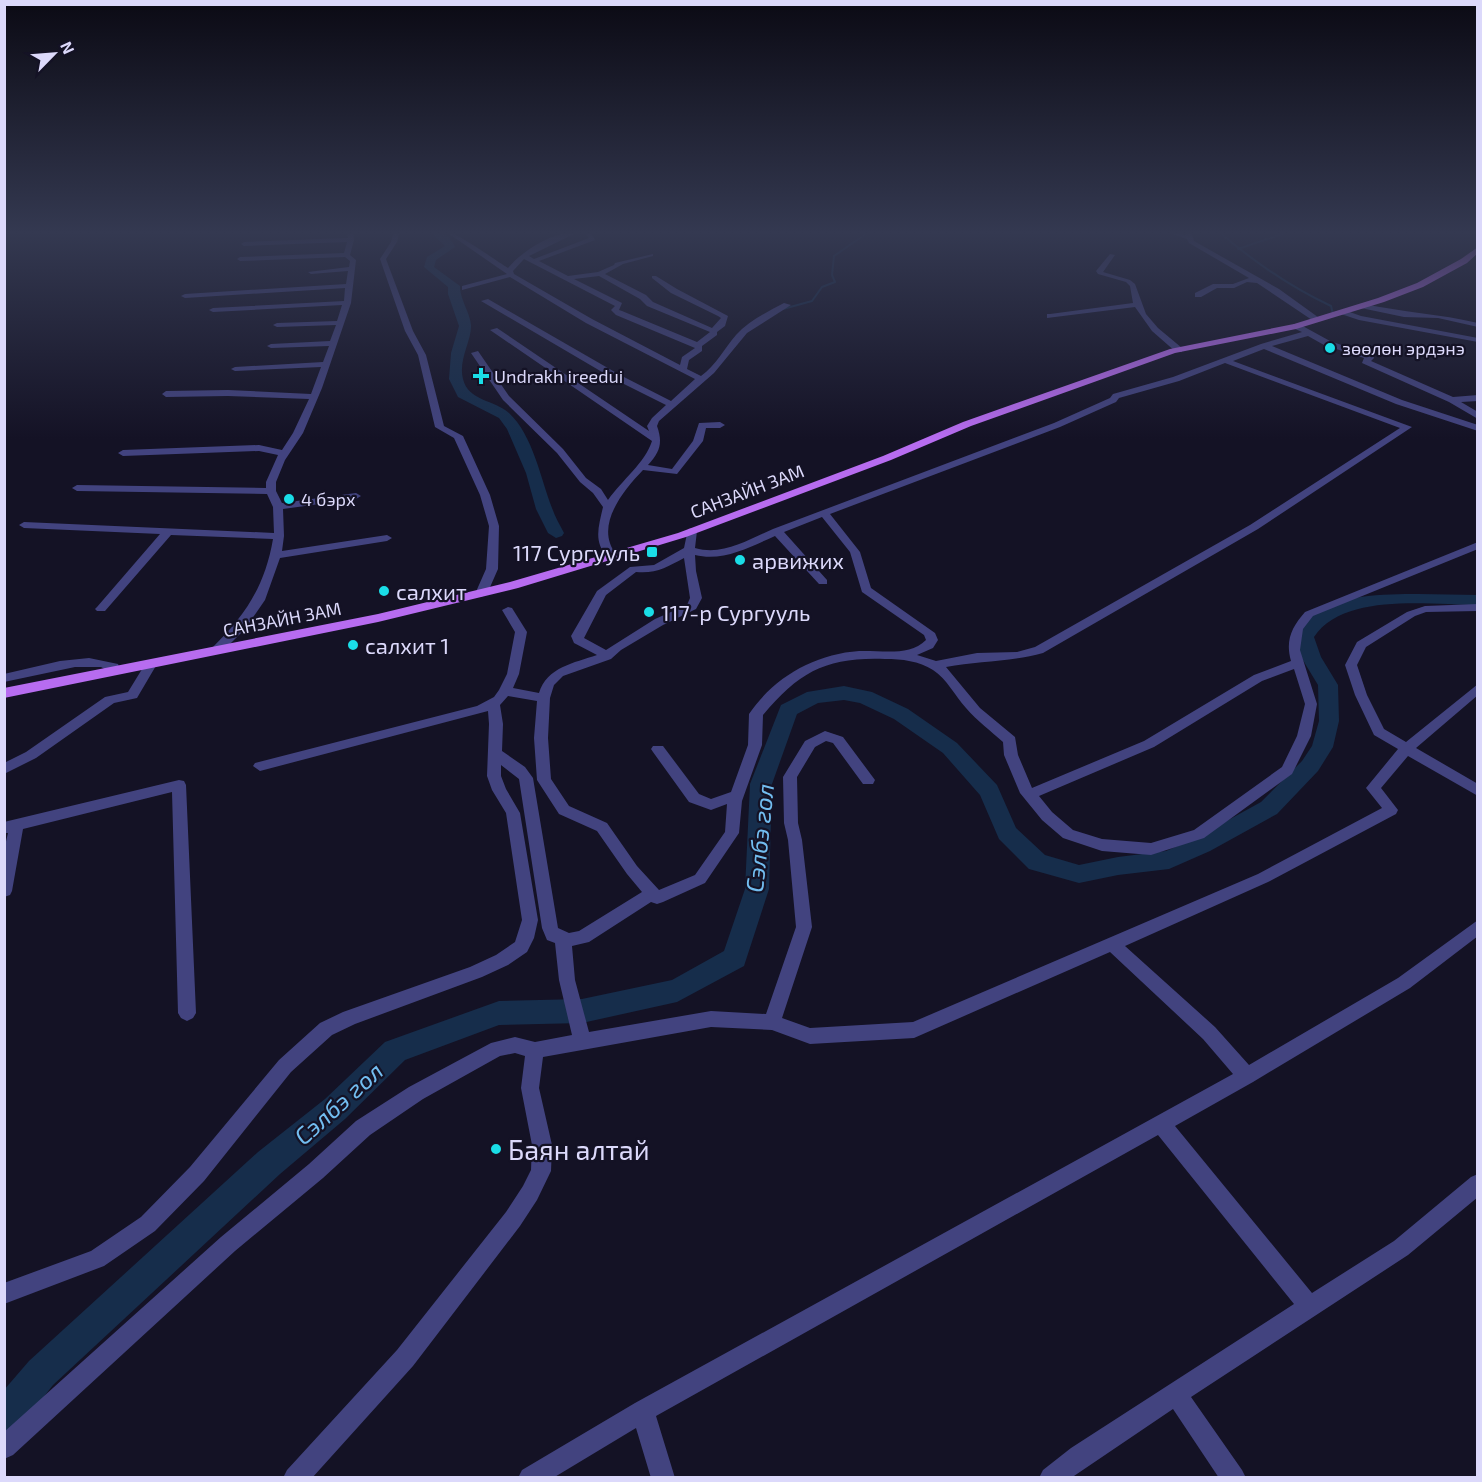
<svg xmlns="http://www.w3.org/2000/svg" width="1482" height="1482" viewBox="0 0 1482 1482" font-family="'Exo 2',sans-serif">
	<rect width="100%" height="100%" fill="#141225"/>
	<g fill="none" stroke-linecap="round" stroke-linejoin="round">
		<path stroke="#162d4b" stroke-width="2" d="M1218,231C1254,262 1288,286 1331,306L1333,314
			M1238,249L1291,231
			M783,309L812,301L822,287L835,282L832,275L834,256L870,231"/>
		<path fill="#162d4b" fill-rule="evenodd" d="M429,231C441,231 450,235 455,247L436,260L434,267L460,286C460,300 470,312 471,325C472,340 458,360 463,379C468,401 495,400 509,413C533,435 541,480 552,508C555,517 560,525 564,533L562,536L556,538L548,533L536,509L526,473L507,429L499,418L458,397L449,379L451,353L459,326L448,294V287L424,267L427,257L445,246Z
			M1418,594L1478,595V605C1430,605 1344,592 1314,637L1321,657L1338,685L1339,721L1333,747L1318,771L1277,814L1210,851L1169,869L1118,875L1079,883L1029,869L999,839L980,795L943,753L894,719L860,703L844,700L818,703L797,714L772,784L769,889L744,966L677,1002L582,1023L499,1025L405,1060L345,1119L280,1174L53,1385L17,1431L4,1436V1390L29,1361L258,1152L325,1099L385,1042L499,1001L582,999L672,980L724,951L745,889L750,784L781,705L807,692L844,686L872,692L908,709L957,743L997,785L1016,828L1045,855L1079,865L1118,857L1166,851L1194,839L1261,802L1302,761L1312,746L1319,721L1318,685L1301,657L1296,637C1300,631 1304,623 1309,618C1333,594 1386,594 1418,594Z"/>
		<path fill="#42437f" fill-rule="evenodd" d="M347,231H353L354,240L350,255L356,260L351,303L322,388L303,433L285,460L276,482V491L282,503L356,493L361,496L356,499L283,509L284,536L282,551L387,535L392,538L387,541L280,558L265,600L245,629L220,654H212L210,651L212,648C245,616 265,586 273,539L171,535L105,611H97L95,609L97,607L160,534L24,528L19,525L24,522L274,533L273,507L267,494L77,491L72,488L77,485L266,488V482L278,455L259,451L123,456L118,453L123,450L259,445L282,450L293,433L309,399L228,396L166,397L162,394L166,391L228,390L311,394L321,367L235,371L231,369L235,367L323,362L329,346L271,348L267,346L271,344L330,341L336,325L277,327L273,325L277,323L337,321L342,305L213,312L209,310L213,308L344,301L345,288L185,298L181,296L185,294L346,284L348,271L311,274L308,272L349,267L350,261L345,257L240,261L237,259L240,257L344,253L347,242L244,246L241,244L244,242L348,238Z
			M394,231H400L397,242L386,259L413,331L426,355L444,426L463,436L490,495L499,526L498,569L487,594L481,597L475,594L486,569L489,526L480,495L454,438L435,427L418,355L405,331L380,259L391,242Z
			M445,231C455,231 495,260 508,268C524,249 555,231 580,231L529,256L534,259L589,238L584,231H590L595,240L539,261L568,276L598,272L614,265L615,263L653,254V256L623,264L605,274L646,295L653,302L712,328L721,318L718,316L671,293L652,278V276H656L677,289L728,316L725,326L717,332V335L702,346V351L689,360L687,369L701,376C716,365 724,349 736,335C749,321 767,312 784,303L791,305L747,333L714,373L659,421L657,426C663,443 660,452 648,465L672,469L693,441L699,423L720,422L725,425L720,428H706L703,441L677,474L643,470C623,491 594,526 616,554L615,556H607C593,542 599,525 603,507L593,493L580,482L557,453L503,400L471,353L478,351L509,396L563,449L586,478L601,489L608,500C622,480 645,463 652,441L490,330L497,328L649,431L647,426L652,418L666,405L614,379L481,301L488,299L620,375L671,401L695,379L586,323L510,277L462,290V286L507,274ZM524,259L615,306L611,310L616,315L695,348L682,357L680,365L592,319L514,274L513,271ZM599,276L640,299L647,306L710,332L697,342L622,311L619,310L622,303L574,279Z
			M525,231L518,234L515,232V231Z
			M1164,231L1186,235L1185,231H1191L1194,241L1279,289L1322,320L1315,322L1257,283L1247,282L1234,288H1217L1201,297H1195V293L1213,284H1233L1249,278L1189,243L1187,239Z
			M1110,254L1115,255L1103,272L1130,280L1135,284L1146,314L1158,328L1182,348V352H1176L1152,331L1135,307L1047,318V314H1050L1133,303L1130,286L1126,282L1098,274L1096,271Z
			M1364,304C1402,312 1440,314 1478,323V327L1438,318L1404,317L1361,308V304Z
			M1344,310L1361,316L1478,338V342L1359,320L1341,314V310Z
			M1293,324H1299L1330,341L1373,356L1374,358L1371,361L1453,397L1478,395V401L1461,402L1478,412V419L1449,402L1362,363L1364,358L1324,345L1308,336L1272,346L1402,400L1478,425V431L1396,404L1264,349L1233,361L1412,427L1258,529L1043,653C1011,662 978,661 946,667L980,708L1015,737L1018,755L1032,788L1144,741L1254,675L1291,661C1285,640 1292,627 1305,612L1478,542V549L1313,616L1303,629L1300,650L1317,704L1311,736L1292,774L1204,838L1151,855L1102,851L1063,838L1042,820L1020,793L1004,755L1003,742C991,731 977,721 966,708C955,696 947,679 933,670C919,661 902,659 885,659C827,657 800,671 763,715L762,745L742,801L739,833L705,883L663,902L657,904L651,902L589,942L572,946L575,980L589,1032L711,1011L766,1014L796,927L788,840L784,823L783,777L805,741L825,731L843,737L875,780L873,784H863L833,743L826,741L815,747L797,777L798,823L802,840L812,927L782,1018L810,1028L913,1022L1258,874L1382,808L1366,788L1398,749L1374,735L1355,695L1345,665L1357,642L1407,612L1425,606L1478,604V611L1426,612L1415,616L1366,647L1357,665L1367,695L1384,729L1406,742L1478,684V695L1416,748L1478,784V796L1408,756L1381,788L1398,810L1396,814L1268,882L1125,946L1215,1027L1249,1065L1398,978L1478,920V936L1410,988L1253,1082L1175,1126L1312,1293L1394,1241L1471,1177L1478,1174V1197L1408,1255L1191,1397L1242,1470L1246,1478H1219L1173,1409L1071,1478H1039L1043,1470L1071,1448L1294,1304L1158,1135L656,1416L675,1478H651L636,1428L553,1478H518L522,1470L635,1403L1233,1074L1203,1039L1110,952L914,1038L810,1044L772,1030L711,1027L543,1057L539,1088L552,1145L551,1171L537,1200L520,1226L413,1366L312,1478H283L287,1470L397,1350L506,1212L523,1186L531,1170L532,1145L521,1088L525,1056L515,1053L500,1056L423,1099L370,1135L323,1178L235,1251L13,1455L4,1459V1432L221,1237L309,1164L356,1121L409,1087L491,1043L515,1037L535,1042L572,1035L559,980L555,943L547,940L542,928L519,779L501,765V776L506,789L520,813L538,920L534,938L527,952L508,965L482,977L355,1024L332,1035L291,1072L204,1181L155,1231L104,1266L4,1304V1283L91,1251L141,1217L190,1167L279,1060L320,1023L343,1012L470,967L496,955L515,942L522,920L506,813L492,790L487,776L489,724L488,711L260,771L253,766L255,763L477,706L494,697L499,690L507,674L515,632L502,610L508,607L512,608L527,632L519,674L513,688L539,693C547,667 574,663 597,655L574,643L571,636L597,591L630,567L654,565L684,548L688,529L692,528L697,531L695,548C723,556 748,540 773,529L1054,423L1110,398L1113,394L1173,377L1261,344L1302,332L1293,328ZM1225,363L1400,428L1250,525L1035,647L1017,652L977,653L936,661L917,655L933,648L938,640L935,633L871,588L860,552L830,514L1060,427L1116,402L1119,398L1179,381ZM822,517L850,552L862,592L924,635L926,640C909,657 881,650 859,651C815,654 774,677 749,714L748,745L731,792L711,799L699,794L663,746H653L651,749L653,752L689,802L711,810L727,804L725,832L695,875L659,890L637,866L607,823L569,806L551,779L548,738L550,698L554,685L563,676L611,659L621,650L663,625L696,609L702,598L696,571L695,555C723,562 750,547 775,536L819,584H827V580L784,532ZM684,558L690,598L687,605L655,619L606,650L584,638L606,595L636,572C656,574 667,567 684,558ZM1294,669L1305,704L1297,736L1282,767L1194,830L1151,843L1102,839L1073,830L1052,812L1039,796L1154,747L1262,681ZM508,696L537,701L534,738L537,780L559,814L597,831L627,874L642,892L579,931L569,933L558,928L533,778L525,767L502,751L503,724L500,705Z
			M89,658L118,664L121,671L115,675L101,667H75L4,682V674L60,661Z
			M151,660L157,664L137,698L114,703L36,758L4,774V763L26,752L105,697L128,692L147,661Z
			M179,780L184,781L186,785L196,1013L193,1018L187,1021L181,1018L178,1013L172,792L23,829L12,891L10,895L4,897V850L8,833H4V822Z"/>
		<path fill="#b76cf0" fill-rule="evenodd" d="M1478,247V253L1467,263L1423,287L1384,302L1296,329L1175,353L971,426L891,460L686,537L518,588L378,622L4,698V688L378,614L510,582L678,533L883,456L963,422L1170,349L1294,324L1378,298L1417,283L1461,259Z"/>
	</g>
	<linearGradient id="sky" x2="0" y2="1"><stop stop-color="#0b0a14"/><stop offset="0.53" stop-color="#343951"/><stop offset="1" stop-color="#343951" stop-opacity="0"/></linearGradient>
	<rect width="1482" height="439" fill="url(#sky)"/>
	<g fill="#1adde7" stroke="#141225" stroke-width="2">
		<circle cx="1330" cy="348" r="6"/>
		<path d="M478 367h6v6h6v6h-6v6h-6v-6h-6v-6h6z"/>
		<circle cx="289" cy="499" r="6"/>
		<rect x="646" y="546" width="12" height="12" rx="3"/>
		<circle cx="740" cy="560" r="6"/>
		<circle cx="384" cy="591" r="6"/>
		<circle cx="649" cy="612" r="6"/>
		<circle cx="353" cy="645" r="6"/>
		<circle cx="496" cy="1149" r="6"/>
	</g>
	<g text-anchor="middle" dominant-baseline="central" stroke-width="4.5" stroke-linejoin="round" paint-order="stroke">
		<g font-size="18" fill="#dcd9fb" stroke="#141225" text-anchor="start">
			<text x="1342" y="348">зөөлөн эрдэнэ</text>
			<text x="494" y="376">Undrakh ireedui</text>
			<text x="301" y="499">4 бэрх</text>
		</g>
		<g font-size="18" fill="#dcd9fb" stroke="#141225">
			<text transform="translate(747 491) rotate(-21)">САНЗАЙН ЗАМ</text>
			<text transform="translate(282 619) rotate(-11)">САНЗАЙН ЗАМ</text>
		</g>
		<g font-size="22" fill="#dcd9fb" stroke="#141225" text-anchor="start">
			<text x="640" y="552" text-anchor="end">117 Сургууль</text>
			<text x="752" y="560">арвижих</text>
			<text x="396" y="591">салхит</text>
			<text x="661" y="612">117-р Сургууль</text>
			<text x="365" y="645">салхит 1</text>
		</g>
		<g font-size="24" font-style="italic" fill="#72bdf0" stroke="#141225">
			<text transform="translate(759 838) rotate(-84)">Сэлбэ гол</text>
			<text transform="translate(338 1103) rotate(-42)">Сэлбэ гол</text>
		</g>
		<g font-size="27" fill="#dcd9fb" stroke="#141225" text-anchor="start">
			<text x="508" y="1149">Баян алтай</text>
		</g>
	</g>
	<rect width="1482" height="1482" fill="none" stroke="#dcd9fb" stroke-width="12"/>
	<g transform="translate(54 54) rotate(65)" stroke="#141225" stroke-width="4.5" paint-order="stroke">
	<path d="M0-4.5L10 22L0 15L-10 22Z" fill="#dcd9fb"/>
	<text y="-9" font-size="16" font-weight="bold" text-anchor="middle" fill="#dcd9fb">N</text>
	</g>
</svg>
